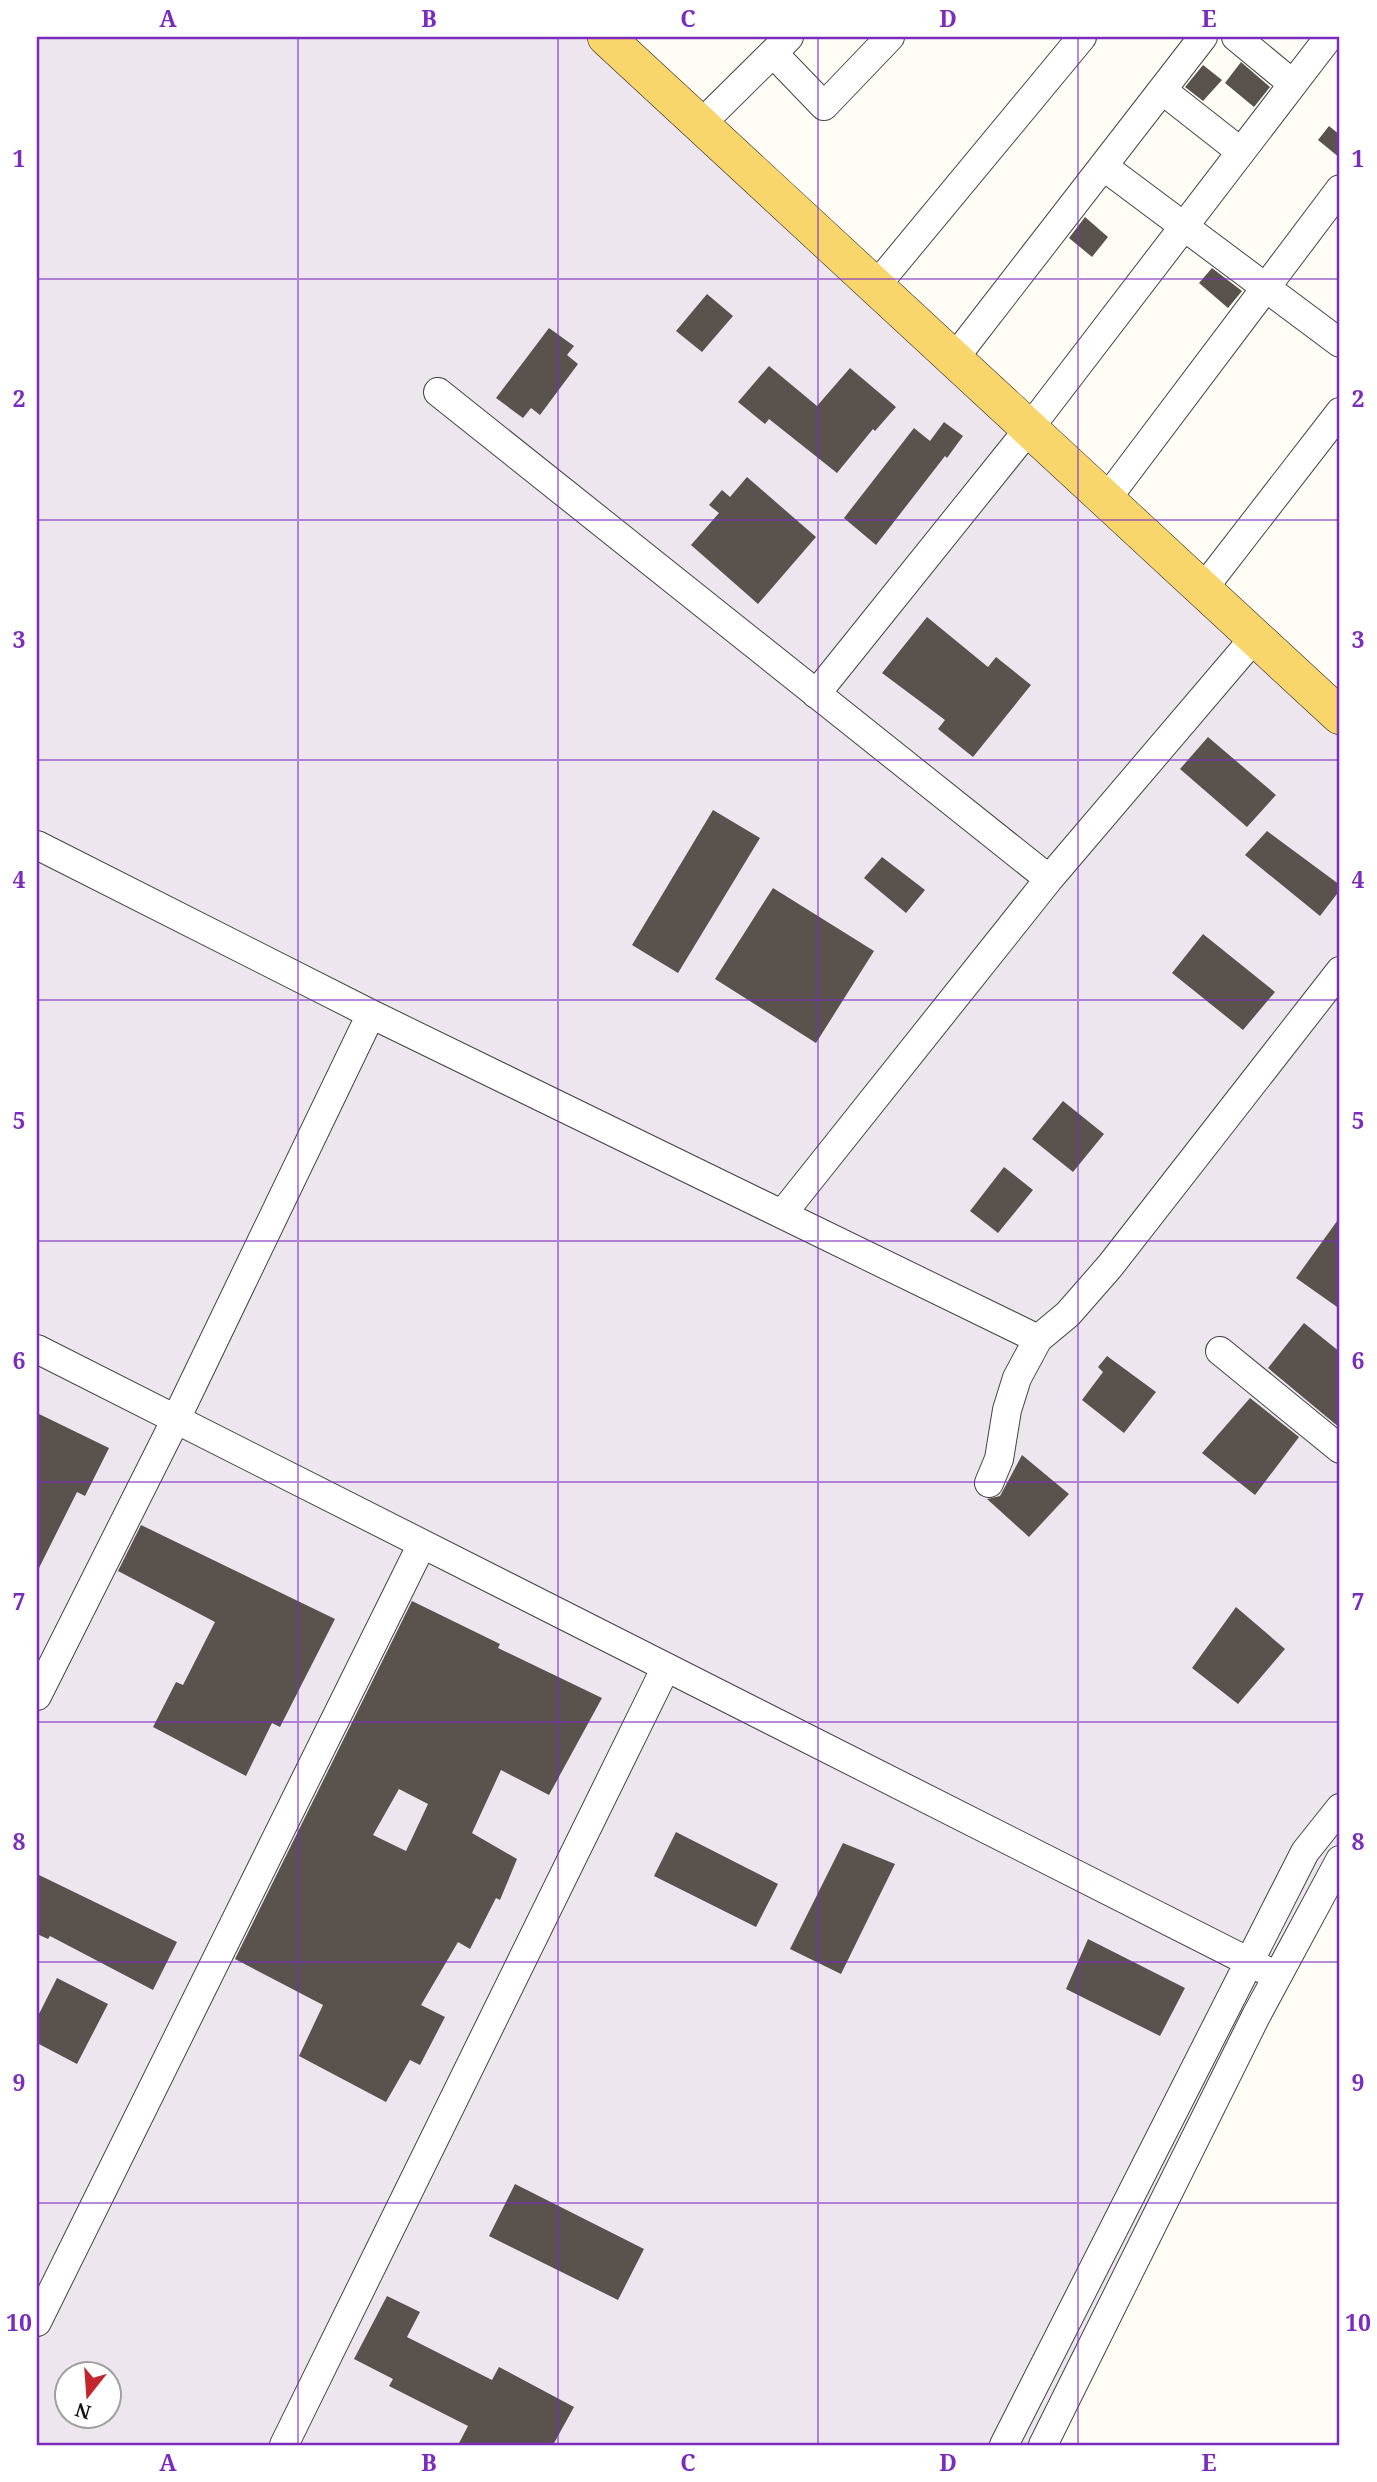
<svg xmlns="http://www.w3.org/2000/svg" width="1377" height="2482" viewBox="0 0 1377 2482" font-family="'Noto Serif',serif">
	<rect width="100%" height="100%" fill="#fffdf5"/>
	<path fill="#eee6ef" fill-rule="evenodd" d="M37,37H606L1340,716V1866L1031,2445H37ZM66,2374H108V2416H66Z"/>
	<path fill="#5a524d" fill-rule="evenodd" d="M1241,62L1270,87L1254,107L1225,83Z
		M1203,65L1222,80L1203,101L1185,87Z
		M1329,126L1340,135V158L1318,140Z
		M1085,217L1108,237L1092,257L1069,238Z
		M1212,268L1242,291L1228,308L1199,283Z
		M707,294L733,316L702,352L676,331Z
		M549,328L574,346L567,355L578,364L540,415L531,408L523,418L496,398Z
		M769,366L817,406L850,368L896,407L875,431L873,429L837,473L769,419L765,424L738,402Z
		M944,422L963,436L947,458L945,456L876,545L844,518L914,428L930,441Z
		M747,477L816,537L758,604L691,545L719,513L709,505L722,490L730,497Z
		M927,617L988,667L996,657L1031,685L973,757L938,729L945,720L882,673Z
		M1208,737L1276,795L1247,827L1180,769Z
		M713,810L760,838L678,973L632,945Z
		M1267,831L1340,885V890L1320,916L1245,855Z
		M882,857L925,890L906,913L864,878Z
		M773,888L874,951L816,1043L715,979Z
		M1203,934L1275,992L1243,1030L1172,973Z
		M1063,1101L1104,1134L1073,1172L1032,1139Z
		M1004,1167L1033,1190L998,1233L970,1211Z
		M1340,1217V1309L1296,1278Z
		M1304,1323L1340,1352V1428L1268,1368Z
		M1107,1356L1156,1392L1124,1433L1082,1400L1103,1372L1098,1367Z
		M1250,1398L1299,1437L1255,1495L1202,1453Z
		M37,1413L109,1448L85,1496L77,1492L37,1572Z
		M1022,1455L1069,1494L1029,1537L987,1499L1000,1496Z
		M141,1525L335,1619L280,1727L272,1723L246,1776L153,1727L176,1682L183,1685L215,1622L118,1571Z
		M412,1601L500,1644L498,1648L602,1698L549,1795L501,1770L472,1833L517,1859L500,1900L496,1898L470,1949L458,1942L421,2005L445,2017L420,2065L410,2060L386,2102L299,2056L323,2005L235,1959ZM399,1789L428,1804L406,1851L373,1835Z
		M1236,1607L1285,1649L1238,1704L1192,1668Z
		M676,1832L778,1884L756,1927L654,1876Z
		M843,1843L895,1864L841,1974L790,1949Z
		M37,1874L177,1942L153,1990L50,1936L48,1939L37,1934Z
		M1088,1939L1185,1988L1160,2036L1066,1989Z
		M57,1978L108,2004L77,2064L37,2043V2018Z
		M515,2184L644,2249L618,2300L489,2236Z
		M387,2296L420,2312L407,2337L492,2380L499,2367L574,2407L553,2445H458L468,2426L389,2386L393,2379L354,2359Z"/>
	<g fill="none" stroke-linecap="round" stroke-linejoin="round">
		<g stroke="#444" stroke-width="30">
			<path id="minor" d="M1236,37L1293,84
				M773,53L824,106L890,37
				M1162,90L1241,152
				M701,124L789,37
				M1103,166L1340,343
				M875,287L1082,37
				M953,360L1203,37
				M438,392L1049,879L1255,637
				M1105,501L1340,189
				M1203,589L1340,412
				M816,694L1028,430L1329,37
				M37,845L371,1014L1038,1339
				M783,1213L1049,879
				M37,1349L1277,1976
				M1220,1351L1340,1449
				M989,1483L999,1459L1007,1410L1017,1378L1038,1339L1068,1314L1110,1266L1340,971
				M37,1696L176,1419L371,1014
				M37,2322L422,1544
				M284,2445L666,1667
				M1004,2445L1305,1852L1340,1808
				M1043,2445L1256,2016L1340,1860"/>
		</g>
		<g stroke="#222" stroke-width="38">
			<path id="major" d="M606,37L1340,716"/>
		</g>
		<use href="#minor" stroke="#fff" stroke-width="28"/>
		<use href="#major" stroke="#f9d66b" stroke-width="37"/>
	</g>
	<path fill="none" stroke="#7b2cbf" stroke-width="2" stroke-opacity="0.55" d="M298,37V2445M558,37V2445M818,37V2445M1078,37V2445M37,279H1340M37,520H1340M37,760H1340M37,1000H1340M37,1241H1340M37,1482H1340M37,1722H1340M37,1962H1340M37,2203H1340"/>
	<rect width="1377" height="2482" fill="none" stroke="#ffffff" stroke-width="77"/>
	<g transform="translate(88 2395) rotate(197)"><circle r="33" fill="#ffffff" stroke="#a0a0a0" stroke-width="2"/>
	<path d="M0-5L12 26L0 18L-12 26Z" fill="#c4262e"/>
	<text y="-10" font-size="19" font-weight="bold" text-anchor="middle" fill="#111111">N</text>
	</g>
	<rect x="38" y="38" width="1300" height="2406" fill="none" stroke="#7b2cbf" stroke-width="2.5"/>
	<g font-size="23" text-anchor="middle" font-weight="bold" fill="#7b2cbf">
		<text x="168" y="27">A</text>
		<text x="429" y="27">B</text>
		<text x="688" y="27">C</text>
		<text x="948" y="27">D</text>
		<text x="1209" y="27">E</text>
		<text x="19" y="167">1</text>
		<text x="1358" y="167">1</text>
		<text x="19" y="407">2</text>
		<text x="1358" y="407">2</text>
		<text x="19" y="648">3</text>
		<text x="1358" y="648">3</text>
		<text x="19" y="888">4</text>
		<text x="1358" y="888">4</text>
		<text x="19" y="1129">5</text>
		<text x="1358" y="1129">5</text>
		<text x="19" y="1369">6</text>
		<text x="1358" y="1369">6</text>
		<text x="19" y="1610">7</text>
		<text x="1358" y="1610">7</text>
		<text x="19" y="1850">8</text>
		<text x="1358" y="1850">8</text>
		<text x="19" y="2091">9</text>
		<text x="1358" y="2091">9</text>
		<text x="19" y="2331">10</text>
		<text x="1358" y="2331">10</text>
		<text x="168" y="2471">A</text>
		<text x="429" y="2471">B</text>
		<text x="688" y="2471">C</text>
		<text x="948" y="2471">D</text>
		<text x="1209" y="2471">E</text>
	</g>
</svg>
